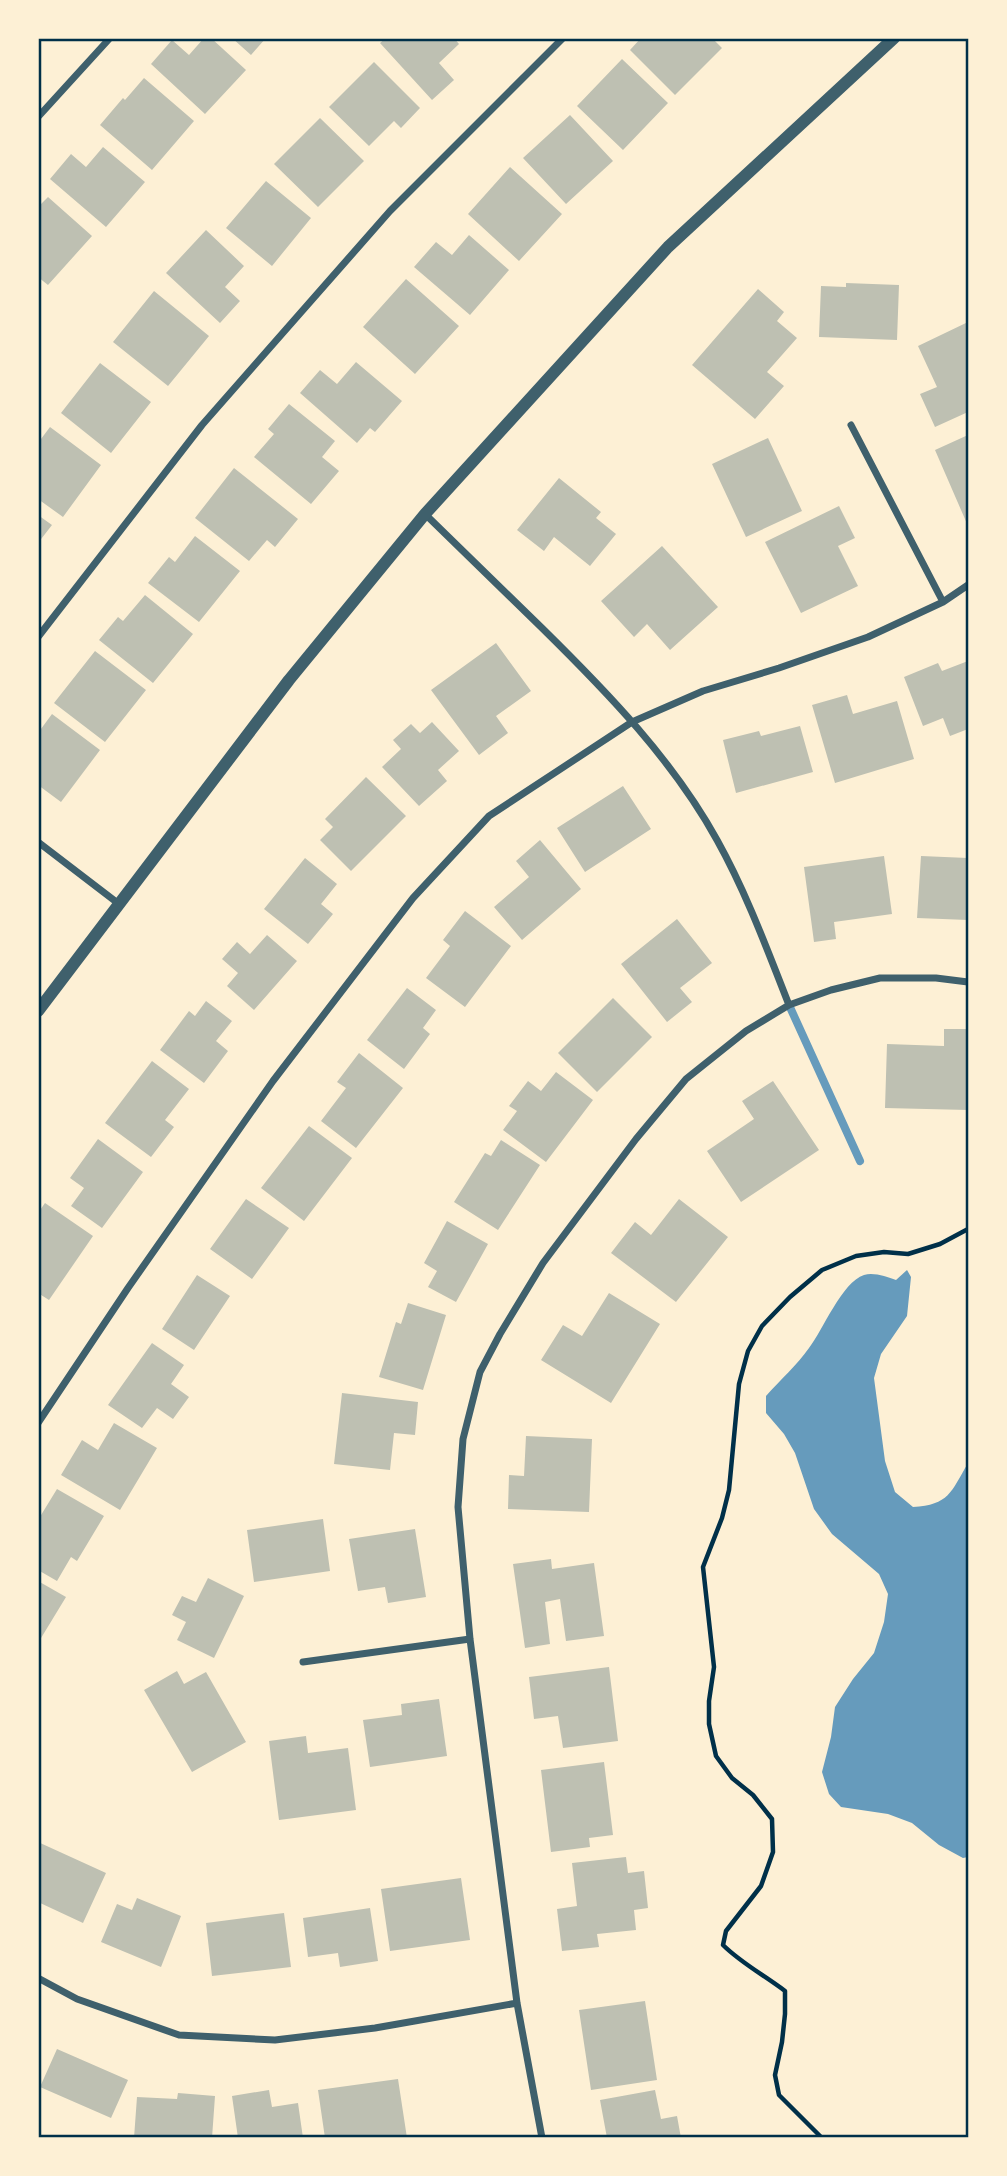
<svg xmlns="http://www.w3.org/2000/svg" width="1007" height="2176" viewBox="0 0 1007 2176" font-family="Signika,sans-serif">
	<rect width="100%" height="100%" fill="#fdf0d5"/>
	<path fill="#669bbc" d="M907,1270L911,1277L907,1316L881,1354L874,1378L885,1461L895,1492L913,1507C949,1505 951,1492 968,1463V1857L963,1858L939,1845L912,1823L888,1814L841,1807L829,1794L822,1772L831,1737L835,1707L853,1679L874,1653L884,1622L888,1594L879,1574L832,1534L814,1509L795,1453L784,1434L766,1413V1396C780,1380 797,1365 809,1348C823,1330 842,1282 864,1275C874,1272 887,1277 896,1280Z"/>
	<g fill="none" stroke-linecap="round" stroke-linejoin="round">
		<path stroke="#669bbc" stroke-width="8" d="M789,1005L860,1161"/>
	</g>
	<path fill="#bec0b2" d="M204,38H211L246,70L205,114L151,64L172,40L189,55Z
		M232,38H266L251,55Z
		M386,38H454L459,44L439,63L454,80L432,100L380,43Z
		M641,38H712L722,48L675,95L630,50Z
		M622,59L668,103L623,150L577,106Z
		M374,62L420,108L401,128L394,121L369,146L329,107Z
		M144,78L194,121L152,170L100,125L123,98L125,100Z
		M570,115L613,161L566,204L523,158Z
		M320,118L364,161L318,207L274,164Z
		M103,147L145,182L106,227L50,179L71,154L86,167Z
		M510,167L562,214L519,261L468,214Z
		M266,181L311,218L272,266L226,228Z
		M48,197L92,236L48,285L38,277V207Z
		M206,230L244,266L225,287L240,301L220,323L166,273Z
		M469,235L509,270L470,315L414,267L436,242L452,255Z
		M406,279L459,326L415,374L363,327Z
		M846,283L899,285L897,340L819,337L821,286L846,287Z
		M758,289L784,312L777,321L797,338L767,372L784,386L755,419L692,365Z
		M154,291L209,336L168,386L113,342Z
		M968,322V412L935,427L920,394L937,387L918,346Z
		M356,362L402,401L375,432L370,428L357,443L300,393L320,370L337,384Z
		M100,363L151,402L111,453L61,413Z
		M289,404L335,441L322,457L339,471L311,504L254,457L274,434L268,429Z
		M50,427L101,465L63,517L38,499V443Z
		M968,435V526L935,450Z
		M768,438L802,511L746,537L712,464Z
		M234,468L298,519L275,547L267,540L249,561L195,518Z
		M559,478L601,512L596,518L616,534L590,566L554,537L544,551L517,530Z
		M839,506L855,538L838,546L858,586L801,613L765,542Z
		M38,515L52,525L38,543Z
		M195,536L240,571L199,622L148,583L169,557L175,562Z
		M662,546L718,607L670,650L647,624L634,637L601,601Z
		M145,595L193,634L153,683L99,640L118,617L123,621Z
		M496,643L531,691L496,716L508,733L479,755L431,690Z
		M95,651L146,690L105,742L54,703Z
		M968,661V729L950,736L943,718L923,726L904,677L938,663L942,671Z
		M847,695L853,714L897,701L914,759L835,783L812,705Z
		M52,714L100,750L61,802L38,785V733Z
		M432,722L459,751L438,770L447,781L419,806L382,767L401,749L393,740L411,724L420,733Z
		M800,726L813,772L736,793L723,740L759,731L761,736Z
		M366,777L406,816L351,871L320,840L333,827L325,819Z
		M623,786L651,829L585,872L557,828Z
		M540,840L581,889L522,940L494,907L529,877L516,861Z
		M884,856L892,914L834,922L836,939L814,942L804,867Z
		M921,856L968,858V920L917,918Z
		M305,858L337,884L321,904L333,914L308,944L264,909Z
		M465,911L511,946L465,1007L426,978L450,946L443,940Z
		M677,919L712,963L680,988L692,1002L667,1022L621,964Z
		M267,935L297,961L254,1010L227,986L238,973L222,959L237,942L250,954Z
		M407,988L436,1010L423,1028L430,1034L404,1069L367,1040Z
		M613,998L652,1037L597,1092L558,1053Z
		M206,1001L232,1021L216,1041L228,1051L204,1083L160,1050L189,1011L195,1016Z
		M944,1029H968V1110L885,1108L887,1044L944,1046Z
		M359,1053L403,1088L356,1148L321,1121L346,1088L337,1082Z
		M152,1061L189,1089L165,1120L174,1127L151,1157L105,1123Z
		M556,1072L593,1100L546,1162L503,1130L517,1111L509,1106L528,1081L541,1091Z
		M773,1081L819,1150L741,1202L707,1151L754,1119L742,1101Z
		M309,1126L352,1158L304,1221L261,1188Z
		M98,1139L143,1172L102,1228L71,1206L84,1188L70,1178Z
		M501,1140L540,1165L498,1230L454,1202L485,1153L491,1156Z
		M246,1199L289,1228L252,1279L210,1249Z
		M679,1199L728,1237L676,1302L611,1253L635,1222L651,1235Z
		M45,1203L93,1236L49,1300L38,1293V1213Z
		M447,1221L488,1244L456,1302L428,1287L437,1271L424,1263Z
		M197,1275L230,1296L194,1350L162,1329Z
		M609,1293L660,1324L611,1403L541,1360L563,1325L582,1336Z
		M408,1303L446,1315L423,1390L379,1377L396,1322L401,1324Z
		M152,1343L184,1365L171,1384L189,1397L173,1419L157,1408L142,1428L108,1405Z
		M342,1393L418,1402L415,1435L394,1433L390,1470L334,1464Z
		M114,1423L157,1448L120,1510L61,1475L82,1440L98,1450Z
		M526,1436L592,1439L589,1512L508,1509L509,1475L524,1476Z
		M57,1489L104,1516L77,1561L71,1557L57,1581L38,1570V1520Z
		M323,1519L330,1571L254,1582L247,1530Z
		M415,1529L426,1597L388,1603L385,1587L358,1591L349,1539Z
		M551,1559L552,1569L594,1563L604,1636L566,1641L560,1599L545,1602L550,1644L525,1648L513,1564Z
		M208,1578L244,1596L214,1658L177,1640L186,1622L172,1615L182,1596L196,1602Z
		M38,1581L66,1597L38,1643Z
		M609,1667L618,1741L563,1748L558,1716L534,1719L529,1677Z
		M177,1671L184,1684L206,1672L246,1742L192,1772L144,1690Z
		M439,1699L447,1756L370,1767L363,1720L402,1715L401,1704Z
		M306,1736L308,1753L348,1748L356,1810L279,1820L269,1741Z
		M604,1762L613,1835L589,1838L590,1847L551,1852L541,1770Z
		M38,1842L106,1873L83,1923L38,1902Z
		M626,1857L628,1873L644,1871L648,1908L634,1910L636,1930L597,1934L599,1947L562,1951L557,1909L577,1906L572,1863Z
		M461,1878L470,1940L390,1951L381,1889Z
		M137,1898L181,1916L161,1967L101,1942L117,1904L132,1910Z
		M370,1908L378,1961L340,1967L338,1953L308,1957L303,1918Z
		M284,1913L291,1967L212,1976L206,1923Z
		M645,2001L657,2080L591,2090L579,2010Z
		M57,2049L128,2080L111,2118L40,2087Z
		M398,2079L407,2138H325L318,2090Z
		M269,2090L272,2107L298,2103L303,2138H238L232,2096Z
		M655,2090L661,2119L677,2116L681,2138H607L600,2100Z
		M178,2093L215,2096L212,2138H134L137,2097L177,2099Z"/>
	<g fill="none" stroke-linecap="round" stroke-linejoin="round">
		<path stroke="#003049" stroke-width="4.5" d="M822,2138L779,2095L775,2075L782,2042L785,2014V1991C764,1975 741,1963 723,1945L726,1931L761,1886L773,1852L772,1819L753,1795L732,1778L716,1756L709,1724V1701L714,1667L703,1567L722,1518L729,1490L739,1384L748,1351L762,1326L790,1297L822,1270L856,1256L884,1252L908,1254L940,1244L968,1229"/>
		<path stroke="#3f606c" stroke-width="7" d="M38,117L110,38
			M851,425L943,602
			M425,514C464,552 503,590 542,628C607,692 673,760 717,840C746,892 767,949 789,1005
			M38,637L202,425L390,211L563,38
			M38,842L119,904
			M38,1423L128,1288L273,1081L413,898L489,816L632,722L703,691L779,668L868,637L943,602L968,585
			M303,1662L470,1639
			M38,1978L77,1999L179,2035L275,2040L375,2028L517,2003
			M542,2138L517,2003L470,1639L458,1507L463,1439L480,1372L500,1334L543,1263L636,1139L686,1079L746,1031L789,1005L831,990L880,978H936L968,982"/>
		<path stroke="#3f606c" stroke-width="12" d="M38,1011L289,680L425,514L668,247L894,38"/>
	</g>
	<rect width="1007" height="2176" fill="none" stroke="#fdf0d5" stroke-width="80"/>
	<rect x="40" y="40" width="927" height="2096" fill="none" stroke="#003049" stroke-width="2.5"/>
</svg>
